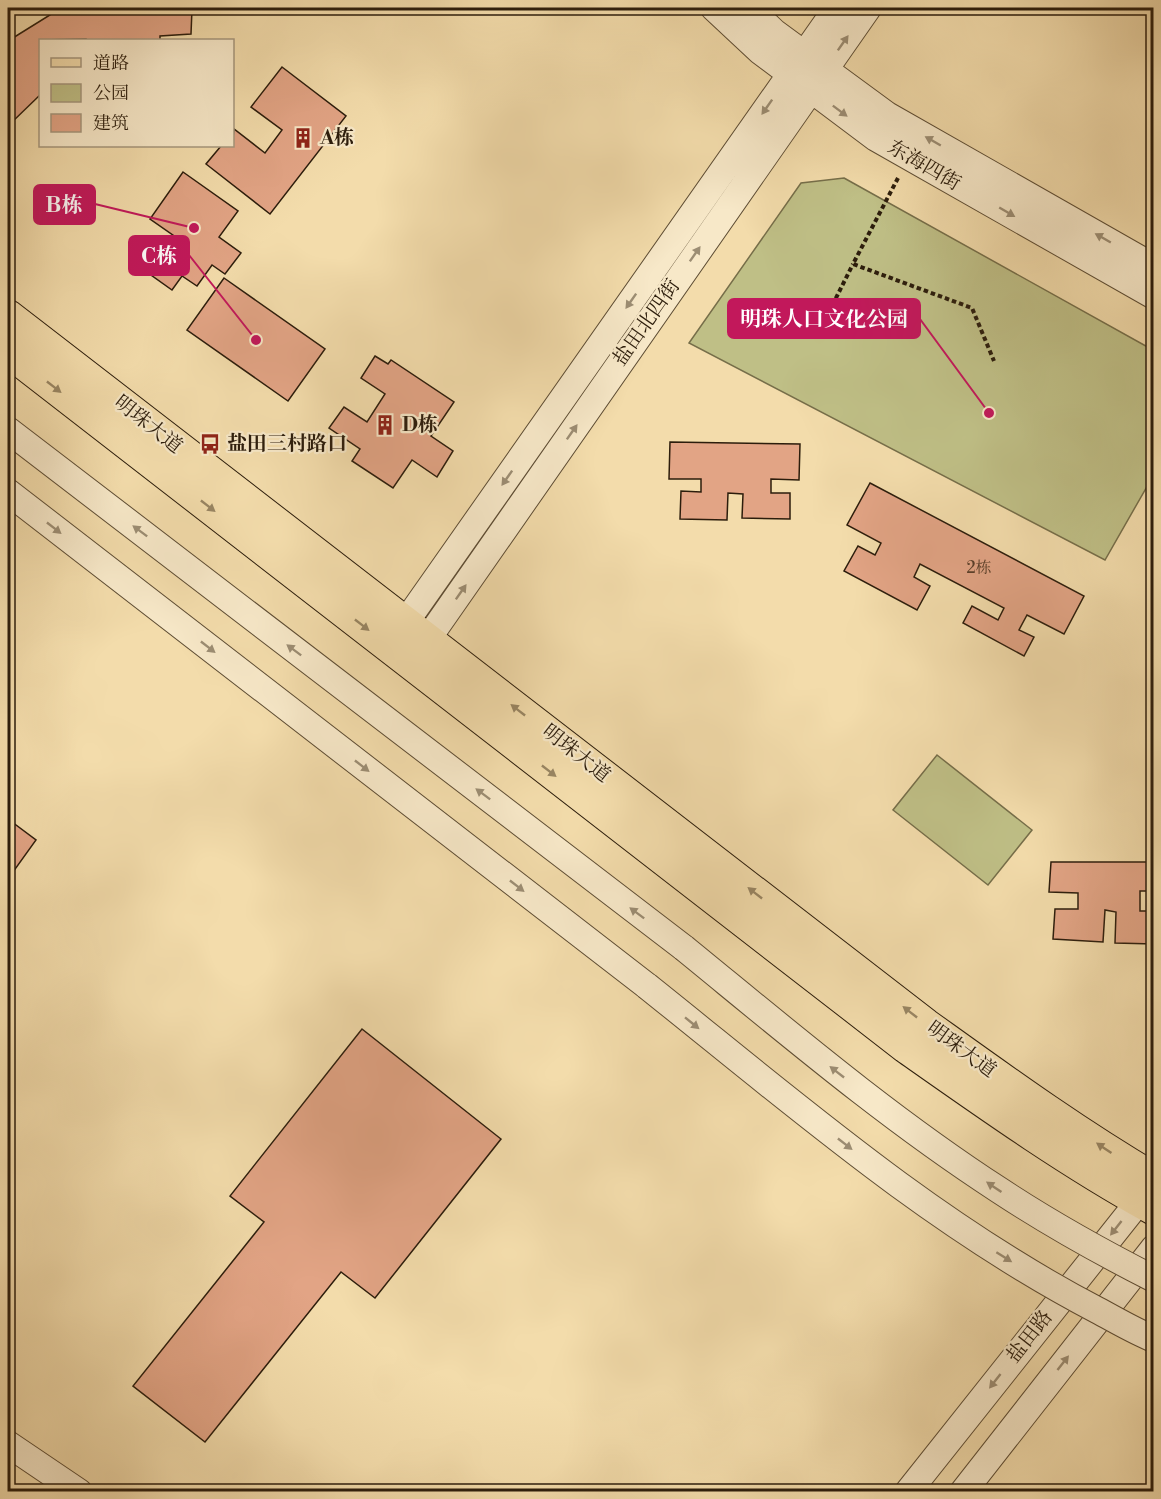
<svg xmlns="http://www.w3.org/2000/svg" width="1161" height="1499" viewBox="0 0 1161 1499" font-family="'Libre Bodoni','Noto Serif SC',serif">
	<rect width="100%" height="100%" fill="#f3dcab"/>
	<filter id="stains"><feTurbulence type="fractalNoise" baseFrequency=".00333" numOctaves="4"/><feColorMatrix values="0 0 0 0 .2 0 0 0 0 .09 0 0 0 0 .02 0 0 0 .5 -.17"/></filter>
	<radialGradient id="worn" r=".72"><stop offset=".6" stop-color="#630" stop-opacity="0"/><stop offset="1" stop-color="#630" stop-opacity=".3"/></radialGradient>
	<path fill="#bfbf86" stroke="#766e49" stroke-width="1.5" d="M844,178L1153,350V476L1105,560L689,343L801,183Z
		M937,755L1032,830L988,885L893,810Z"/>
	<path fill="#e2a485" stroke="#2c1d0c" stroke-width="1.5" d="M85,8L192,9L191,34L160,36V40H86V39L40,40V95L10,124L8,122V41L53,13Z
		M282,67L346,116L270,214L206,164L221,146H232L234,129L265,153L282,130L251,107Z
		M183,172L238,211L219,237L241,253L225,274L212,265L197,286L182,276L172,290L151,275L177,238L150,219Z
		M224,278L325,349L288,401L187,330Z
		M375,356L388,364L391,360L454,402L431,436L453,451L437,477L412,460L393,488L352,461L360,449L329,428L344,407L367,422L385,394L361,378Z
		M670,442L800,444L799,480L771,479V493H790V519L742,518L743,494L728,493L727,520L680,519L681,491L701,492V479H669Z
		M870,483L1084,596L1064,634L1027,615L1019,630L1034,637L1024,656L963,623L972,606L998,620L1004,608L920,564L914,577L930,586L917,610L844,571L858,546L875,555L881,543L847,525Z
		M8,819L36,840L8,879Z
		M1051,862H1154V891H1140V911H1154V944L1115,943L1116,912L1105,910L1103,942L1053,939L1055,909H1078V893L1049,892Z
		M362,1029L501,1139L375,1298L341,1272L205,1442L133,1386L264,1222L230,1196Z"/>
	<g fill="none" stroke-linecap="round" stroke-linejoin="round">
		<g stroke="#5e4d34" stroke-width="28">
			<path id="minor" d="M714,8L760,51L876,138L1154,296
				M749,8L774,32L887,115L1154,267
				M8,430L684,948
				M8,492L647,986
				M405,623L837,8
				M427,640L868,8
				M8,1444L79,1492
				M908,1492L1151,1186
				M963,1492L1154,1248"/>
		</g>
		<g stroke="#2c1d0c" stroke-width="34">
			<path id="major" d="M8,316L926,1025C1000,1078 1074,1132 1154,1179
				M8,351L906,1047C987,1104 1067,1161 1154,1209"/>
		</g>
		<path stroke="#2c1d0c" stroke-width="4" stroke-dasharray="4.5 3" stroke-linecap="butt" d="M898,178L853,264L972,308L994,361
			M819,332L853,264"/>
		<use href="#minor" stroke="#f7e8c8" stroke-width="26"/>
		<use href="#major" stroke="#f3dcab" stroke-width="32"/>
		<g stroke="#5e4d34" stroke-width="28" stroke-linecap="butt">
			<path id="minor-bridge" d="M684,948C787,1032 888,1118 999,1190C1049,1223 1101,1252 1154,1279
				M647,986C791,1101 932,1224 1097,1310C1116,1320 1134,1331 1154,1339"/>
		</g>
		<use href="#minor-bridge" stroke="#f7e8c8" stroke-width="26"/>
	</g>
	<defs><path id="oneway-solid" d="M-6-.8H1V-3.2L6.5 0L1 3.2V.8H-6Z" transform="scale(1.5)"/></defs>
	<g fill="#9c8d73">
		<use href="#oneway-solid" transform="translate(843 43) rotate(-55)"/>
		<use href="#oneway-solid" transform="translate(767 107) rotate(125)"/>
		<use href="#oneway-solid" transform="translate(840 111) rotate(37)"/>
		<use href="#oneway-solid" transform="translate(933 141) rotate(-150)"/>
		<use href="#oneway-solid" transform="translate(1007 212) rotate(30)"/>
		<use href="#oneway-solid" transform="translate(1103 238) rotate(-150)"/>
		<use href="#oneway-solid" transform="translate(695 254) rotate(-55)"/>
		<use href="#oneway-solid" transform="translate(631 301) rotate(125)"/>
		<use href="#oneway-solid" transform="translate(572 432) rotate(-55)"/>
		<use href="#oneway-solid" transform="translate(507 478) rotate(125)"/>
		<use href="#oneway-solid" transform="translate(54 528) rotate(38)"/>
		<use href="#oneway-solid" transform="translate(140 531) rotate(-143)"/>
		<use href="#oneway-solid" transform="translate(461 592) rotate(-55)"/>
		<use href="#oneway-solid" transform="translate(208 647) rotate(38)"/>
		<use href="#oneway-solid" transform="translate(294 650) rotate(-143)"/>
		<use href="#oneway-solid" transform="translate(362 766) rotate(38)"/>
		<use href="#oneway-solid" transform="translate(483 794) rotate(-143)"/>
		<use href="#oneway-solid" transform="translate(517 886) rotate(38)"/>
		<use href="#oneway-solid" transform="translate(637 913) rotate(-143)"/>
		<use href="#oneway-solid" transform="translate(692 1023) rotate(39)"/>
		<use href="#oneway-solid" transform="translate(837 1072) rotate(-142)"/>
		<use href="#oneway-solid" transform="translate(845 1144) rotate(38)"/>
		<use href="#oneway-solid" transform="translate(994 1187) rotate(-146)"/>
		<use href="#oneway-solid" transform="translate(1116 1228) rotate(128)"/>
		<use href="#oneway-solid" transform="translate(1004 1257) rotate(32)"/>
		<use href="#oneway-solid" transform="translate(1063 1363) rotate(-52)"/>
		<use href="#oneway-solid" transform="translate(995 1381) rotate(128)"/>
	</g>
	<g fill="#998663">
		<use href="#oneway-solid" transform="translate(54 387) rotate(38)"/>
		<use href="#oneway-solid" transform="translate(208 506) rotate(38)"/>
		<use href="#oneway-solid" transform="translate(362 625) rotate(38)"/>
		<use href="#oneway-solid" transform="translate(518 710) rotate(-142)"/>
		<use href="#oneway-solid" transform="translate(549 771) rotate(38)"/>
		<use href="#oneway-solid" transform="translate(755 893) rotate(-142)"/>
		<use href="#oneway-solid" transform="translate(910 1012) rotate(-142)"/>
		<use href="#oneway-solid" transform="translate(1104 1148) rotate(-146)"/>
	</g>
	<defs>
		<g id="building-bare" transform="scale(1.62)"><path d="M-4-6H4V6H1V3H-1V6H-4ZM-2.5-4.3h1.7v1.8h-1.7ZM.8-4.3h1.7v1.8H.8ZM-2.5-1h1.7V.8h-1.7ZM.8-1h1.7V.8H.8Z" fill="#8f2418" stroke="#f7e8c8" stroke-width="2.5" paint-order="stroke"/></g>
		<g id="bus-bare" transform="scale(1.62)"><path d="M-5-6H5V4H4V6H2V4H-2V6H-4V4H-5ZM-3.5-4V0h7V-4ZM-3.5 1.2v1.5H-2V1.2ZM2 1.2v1.5H3.5V1.2Z" fill="#8f2418" stroke="#f7e8c8" stroke-width="2.5" paint-order="stroke"/></g>
	</defs>
	<g fill-rule="evenodd">
		<use href="#building-bare" x="303" y="138"/>
		<use href="#building-bare" x="385" y="425"/>
		<use href="#bus-bare" x="210" y="444"/>
	</g>
	<g text-anchor="middle" dominant-baseline="central" stroke-width="4.5" stroke-linejoin="round" paint-order="stroke">
		<g font-size="16" fill="#5a3f2a">
			<text x="979" y="568">2栋</text>
		</g>
		<g font-size="20" font-weight="bold" fill="#2c1d0c" stroke="#f7e8c8" text-anchor="start">
			<text x="320" y="138">A栋</text>
			<text x="402" y="425">D栋</text>
			<text x="227" y="444">盐田三村路口</text>
		</g>
		<g font-size="20" fill="#2c1d0c" stroke="#f7e8c8">
			<text transform="translate(924 166) rotate(30)">东海四街</text>
			<text transform="translate(647 323) rotate(-55)">盐田北四街</text>
			<text transform="translate(148 425) rotate(38)">明珠大道</text>
			<text transform="translate(576 754) rotate(38)">明珠大道</text>
			<text transform="translate(961 1050) rotate(36)">明珠大道</text>
			<text transform="translate(1030 1337) rotate(-52)">盐田路</text>
		</g>
	</g>
	<path fill="none" stroke="#c2185b" stroke-width="2" d="M194 228L95 204M256 340L189 255M989 413L920 319"/>
	<g fill="#c2185b" stroke="#f7e8c8" stroke-width="2">
		<circle cx="194" cy="228" r="6"/>
		<circle cx="256" cy="340" r="6"/>
		<circle cx="989" cy="413" r="6"/>
	</g>
	<g fill="#c2185b" stroke="#c2185b" stroke-width="2">
		<rect x="34" y="185" width="61" height="39" rx="6"/>
		<rect x="129" y="236" width="60" height="39" rx="6"/>
		<rect x="728" y="299" width="192" height="39" rx="6"/>
	</g>
	<g font-size="21" text-anchor="middle" font-weight="bold" fill="#fff">
		<text x="64" y="212">B栋</text>
		<text x="159" y="263">C栋</text>
		<text x="824" y="326">明珠人口文化公园</text>
	</g>
	<rect width="1161" height="1499" fill="none" stroke="#f3dcab" stroke-width="30"/>
	<rect x="9" y="9" width="1143" height="1481" fill="none" stroke="#2c1d0c" stroke-width="3"/>
	<rect x="15" y="15" width="1131" height="1469" fill="none" stroke="#2c1d0c" stroke-width="1.5"/>
	<rect x="39" y="39" width="195" height="108" fill="#f7e8c8" stroke="#a6977d" stroke-width="1.5"/>
	<rect x="51" y="58" width="30" height="9" fill="#f3dcab" stroke="#a6977d" stroke-width="1.5"/>
	<text x="93" y="69" font-size="18" fill="#2c1d0c">道路</text>
	<rect x="51" y="84" width="30" height="18" fill="#bfbf86" stroke="#a6977d" stroke-width="1.5"/>
	<text x="93" y="99" font-size="18" fill="#2c1d0c">公园</text>
	<rect x="51" y="114" width="30" height="18" fill="#e2a485" stroke="#a6977d" stroke-width="1.5"/>
	<text x="93" y="129" font-size="18" fill="#2c1d0c">建筑</text>
	<rect width="100%" height="100%" filter="url(#stains)"/>
	<rect width="100%" height="100%" fill="url(#worn)"/>
</svg>
